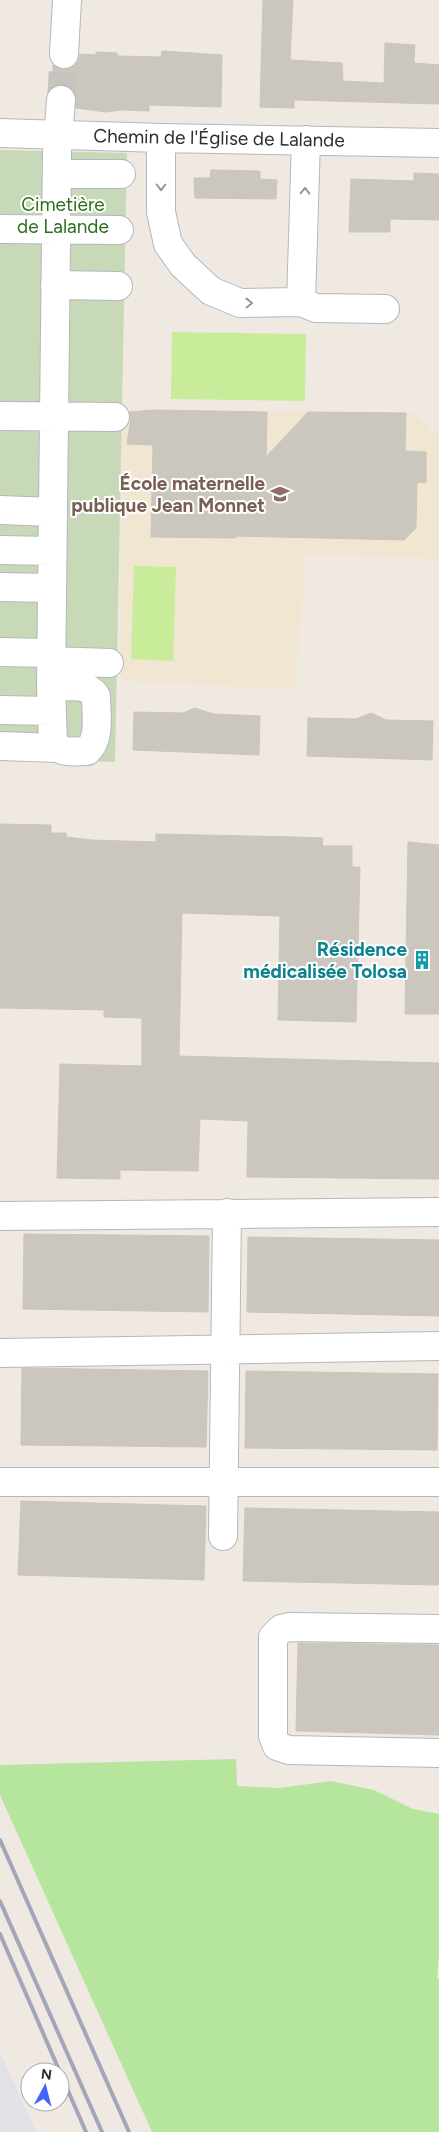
<svg xmlns="http://www.w3.org/2000/svg" width="439" height="2132" viewBox="0 0 439 2132" font-family="Figtree,sans-serif">
	<rect width="100%" height="100%" fill="#efe9e1"/>
	<path fill="#e3e1e8" d="M0,2052L36,2132H0Z"/>
	<path fill="#f0e6d1" d="M153,410L406,413L416,415L434,434H439V559L306,554L295,689L120,681L122,412Z"/>
	<path fill="#b6e59e" d="M236,1759L237,1786L280,1788L331,1781L374,1790L413,1809L439,1814V1955L437,1978L439,1979V2132H152L0,1795V1765Z"/>
	<path fill="#c8d9b8" d="M0,150L127,153L115,762L0,759Z"/>
	<path fill="#c9ec9a" d="M172,332L306,334L305,401L171,399Z
		M134,566L176,567L173,661L131,659Z"/>
	<path fill="#cbc7bf" stroke="#cbc5ba" d="M263,0H293L290,60L342,63L343,81L384,83L385,43L415,45L414,63L439,65V104L294,100V108L260,107Z
		M162,51L222,55L221,107L149,105V111L122,110L106,112L76,108L75,94L70,87L62,84L52,88L53,65L63,70L71,68L77,63L80,54L96,55V52L117,53L118,56L161,57Z
		M211,170L260,171V179L277,180L276,199L195,198L194,178H210Z
		M414,173L439,174V220L390,219V232H349L351,179L414,181Z
		M153,410L267,412L266,457L308,412L406,413L405,451L426,452V483L417,482L416,528L404,540L236,536V538L151,537L153,445L127,444L131,418L129,412Z
		M195,708L213,714L260,716L259,755L133,750L134,712L183,713Z
		M371,713L386,720L433,721L432,760L307,756L308,718L356,719Z
		M0,824L51,825V833H66V837L91,840L156,842V834L297,837L323,838L322,846H352V867H360L356,1022L278,1020L280,916L182,913L179,1056L439,1063V1179L247,1177L248,1121L200,1119L198,1171L120,1170V1179L57,1178L60,1064L142,1066V1018L104,1017V1010L0,1008Z
		M408,842L439,845V1014H405Z
		M24,1234L209,1236L208,1312L23,1309Z
		M248,1237L439,1240V1316L247,1312Z
		M22,1368L208,1371L206,1447L21,1445Z
		M246,1371L438,1374L437,1450L245,1448Z
		M21,1501L206,1506L204,1580L18,1575Z
		M245,1508L439,1512V1585L243,1581Z
		M298,1643L439,1645V1735L296,1731Z"/>
	<g fill="none" stroke-linecap="round" stroke-linejoin="round">
		<path stroke="#c8c4bd" stroke-width="28" stroke-dasharray="28 14" stroke-linecap="butt" d="M61,100L64,54"/>
		<g stroke="#b4b7c1" stroke-width="30">
			<path id="minor" d="M64,54L67,0
				M0,133L161,138L439,143
				M161,138V212L168,244L183,265L211,291L240,303L301,302L306,140
				M57,174H121
				M0,229L119,230
				M55,285L118,286
				M301,302L316,308L385,309
				M0,416L115,417
				M0,510L52,512
				M0,550L51,551
				M0,587L51,588
				M0,652L50,653
				M50,661L109,663
				M51,687L57,152L61,100
				M51,687C66,687 87,682 96,696C96,713 101,739 87,751C72,751 61,755 53,741Z
				M0,710L51,711
				M0,746L57,748
				M0,1216L439,1212
				M0,1353L439,1346
				M0,1482H439
				M223,1536L227,1213
				M439,1629L290,1627L281,1629L273,1637V1736L277,1746L289,1750L439,1753"/>
		</g>
		<use href="#minor" stroke="#fff" stroke-width="28"/>
		<path stroke="#a3a6b8" stroke-width="4" d="M0,1840L129,2132
			M0,1901L102,2132
			M0,1934L86,2132"/>
	</g>
	<defs><path id="oneway-chevron" d="M-2-3.5L2.5 0L-2 3.5" fill="none" stroke-width="1.6" stroke-linecap="round" stroke-linejoin="round" transform="scale(1.25)"/></defs>
	<g stroke="#969696">
		<use href="#oneway-chevron" transform="translate(161 187) rotate(90)"/>
		<use href="#oneway-chevron" transform="translate(305 191) rotate(-88)"/>
		<use href="#oneway-chevron" transform="translate(249 303) rotate(-1)"/>
	</g>
	<defs>
		<g id="school-bare" transform="scale(1.5)"><path d="M0-5L7-2L0 1L-7-2ZM-4 1L0 2.5L4 1V4Q0 6-4 4Z" fill="#8d6e63" stroke="#fff" stroke-width="2.5" paint-order="stroke"/></g>
		<g id="building-bare" transform="scale(1.5)"><path d="M-4-6H4V6H1V3H-1V6H-4ZM-2.5-4.3h1.7v1.8h-1.7ZM.8-4.3h1.7v1.8H.8ZM-2.5-1h1.7V.8h-1.7ZM.8-1h1.7V.8H.8Z" fill="#0f9aa8" stroke="#fff" stroke-width="2.5" paint-order="stroke"/></g>
	</defs>
	<g fill-rule="evenodd">
		<use href="#school-bare" x="280" y="494"/>
		<use href="#building-bare" x="422" y="960"/>
	</g>
	<g text-anchor="middle" dominant-baseline="central" stroke-width="4" stroke-linejoin="round" paint-order="stroke">
		<g font-size="19" fill="#2e2e2e" stroke="#fff">
			<text transform="translate(219 138) rotate(1)">Chemin de l'Église de Lalande</text>
		</g>
		<g font-size="19" fill="#2c6e1b" stroke="#fff">
			<text x="63" y="204">Cimetière<tspan x="63" dy="22">de Lalande</tspan></text>
		</g>
		<g font-size="19" font-weight="bold" fill="#785e54" stroke="#fff" text-anchor="end">
			<text x="265" y="483">École maternelle<tspan x="265" dy="22">publique Jean Monnet</tspan></text>
		</g>
		<g font-size="19" font-weight="bold" fill="#0d838f" stroke="#fff" text-anchor="end">
			<text x="407" y="949">Résidence<tspan x="407" dy="22">médicalisée Tolosa</tspan></text>
		</g>
	</g>
	<g transform="translate(45 2087) rotate(7)"><circle r="24" fill="#ffffff" stroke="#ababab"/>
	<path d="M0-4L9 19L0 12L-9 19Z" fill="#4264fb"/>
	<text y="-8" font-size="14" font-weight="bold" text-anchor="middle" fill="#2e2e2e">N</text>
	</g>
</svg>
